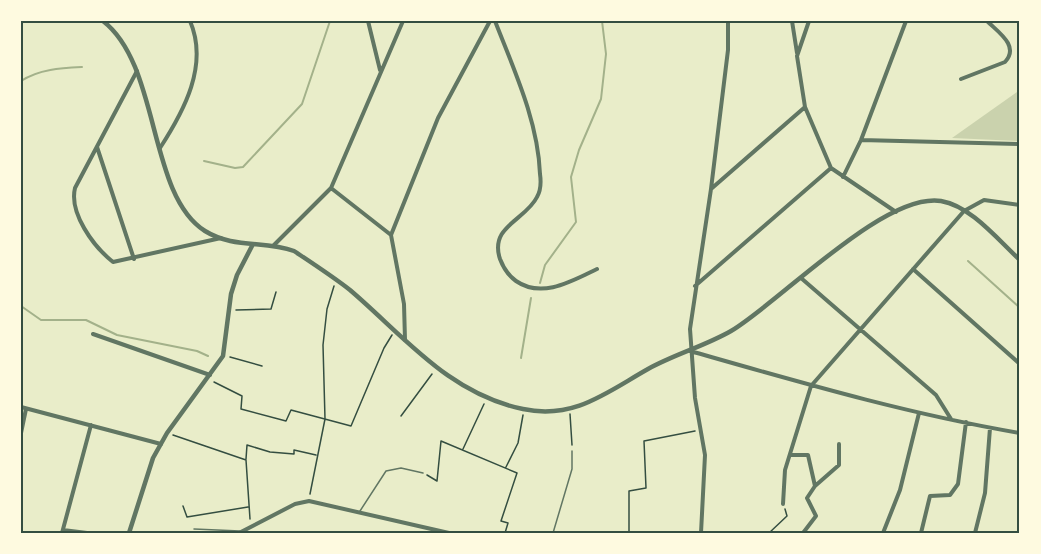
<svg xmlns="http://www.w3.org/2000/svg" width="1041" height="554" viewBox="0 0 1041 554" font-family="'DejaVu Sans',sans-serif">
	<rect width="100%" height="100%" fill="#e9edc9"/>
	<path fill="#cad2ad" d="M1020,90V141L952,138L1017,92Z"/>
	<g fill="none" stroke-linecap="round" stroke-linejoin="round">
		<path stroke="#a3b18a" stroke-width="2" d="M21,81C39,69 61,68 82,67
			M204,161L235,168L243,167L302,104L330,21
			M968,261L1020,308
			M540,283L545,265L576,222L571,177L579,150L601,99L606,54L602,21
			M21,306L41,320H86L117,335L197,351L208,356
			M521,358L531,298"/>
		<path stroke="#344e41" stroke-width="1.5" d="M236,310L271,309L276,292
			M230,357L262,366
			M214,382L242,396L241,409L286,421L291,410L351,426L384,348L392,335
			M570,414L572,445
			M401,416L432,374
			M173,435L246,460L250,519
			M463,449L484,404
			M246,459L247,445L270,452L294,454V450L316,455
			M506,467L518,443L523,415
			M427,475L437,481L441,441L517,473L501,521L508,523L505,533
			M310,494L325,419L323,345L327,309L334,286
			M183,506L187,517L248,507
			M629,533V491L646,488L644,441L695,431
			M769,533L787,516L785,509"/>
		<path stroke="#617663" stroke-width="1.5" d="M360,511L386,471L401,468L423,473
			M194,529L240,531
			M553,533L572,469V451"/>
		<path stroke="#617663" stroke-width="4" d="M368,21L380,70
			M495,21C514,70 538,121 540,174C541,181 541,190 537,197C526,220 489,226 500,259C503,267 509,276 516,281C542,299 572,281 597,269
			M792,21L797,53
			M809,21L797,56L805,107L831,168L896,212
			M21,22L23,21
			M137,71L75,188C69,213 93,246 113,262L221,238
			M961,79L1005,62C1020,46 998,32 987,21
			M861,140L1020,144
			M97,147L134,259
			M160,148C184,111 209,65 190,21
			M843,177L861,140L906,21
			M331,188L391,235
			M711,189L805,107
			M273,246L331,188L403,21
			M913,269L1020,364
			M801,278L936,395L951,419
			M695,286L831,168
			M93,334L210,375
			M405,340L404,304L391,235L438,118L490,21
			M690,351C799,382 908,414 1020,433
			M21,407L161,444
			M21,433L26,409
			M790,455H808L815,486
			M783,504L785,470L811,386L964,211L984,200L1020,205
			M63,530L87,533
			M62,533L91,425
			M239,533L295,504L309,501L449,533
			M701,533L705,455L695,398L690,329L711,189L728,50V21
			M803,533L816,516L807,498L815,486L839,465V444
			M883,533L900,490L919,413
			M921,533L930,496L950,495L958,484L966,422
			M975,533L985,493L990,428"/>
		<path stroke="#617663" stroke-width="4.5" d="M103,21C161,66 147,194 205,231C234,249 265,240 294,251C312,263 332,276 350,290C404,336 449,394 523,409C574,420 607,392 648,369C675,354 705,346 731,331C780,302 884,192 941,201C971,206 998,240 1020,260
			M129,533L153,458L167,433L223,356L231,294L237,275L252,246"/>
	</g>
	<rect width="1041" height="554" fill="none" stroke="#fefae0" stroke-width="45"/>
	<rect x="22" y="22" width="996" height="510" fill="none" stroke="#344e41" stroke-width="2"/>
</svg>
